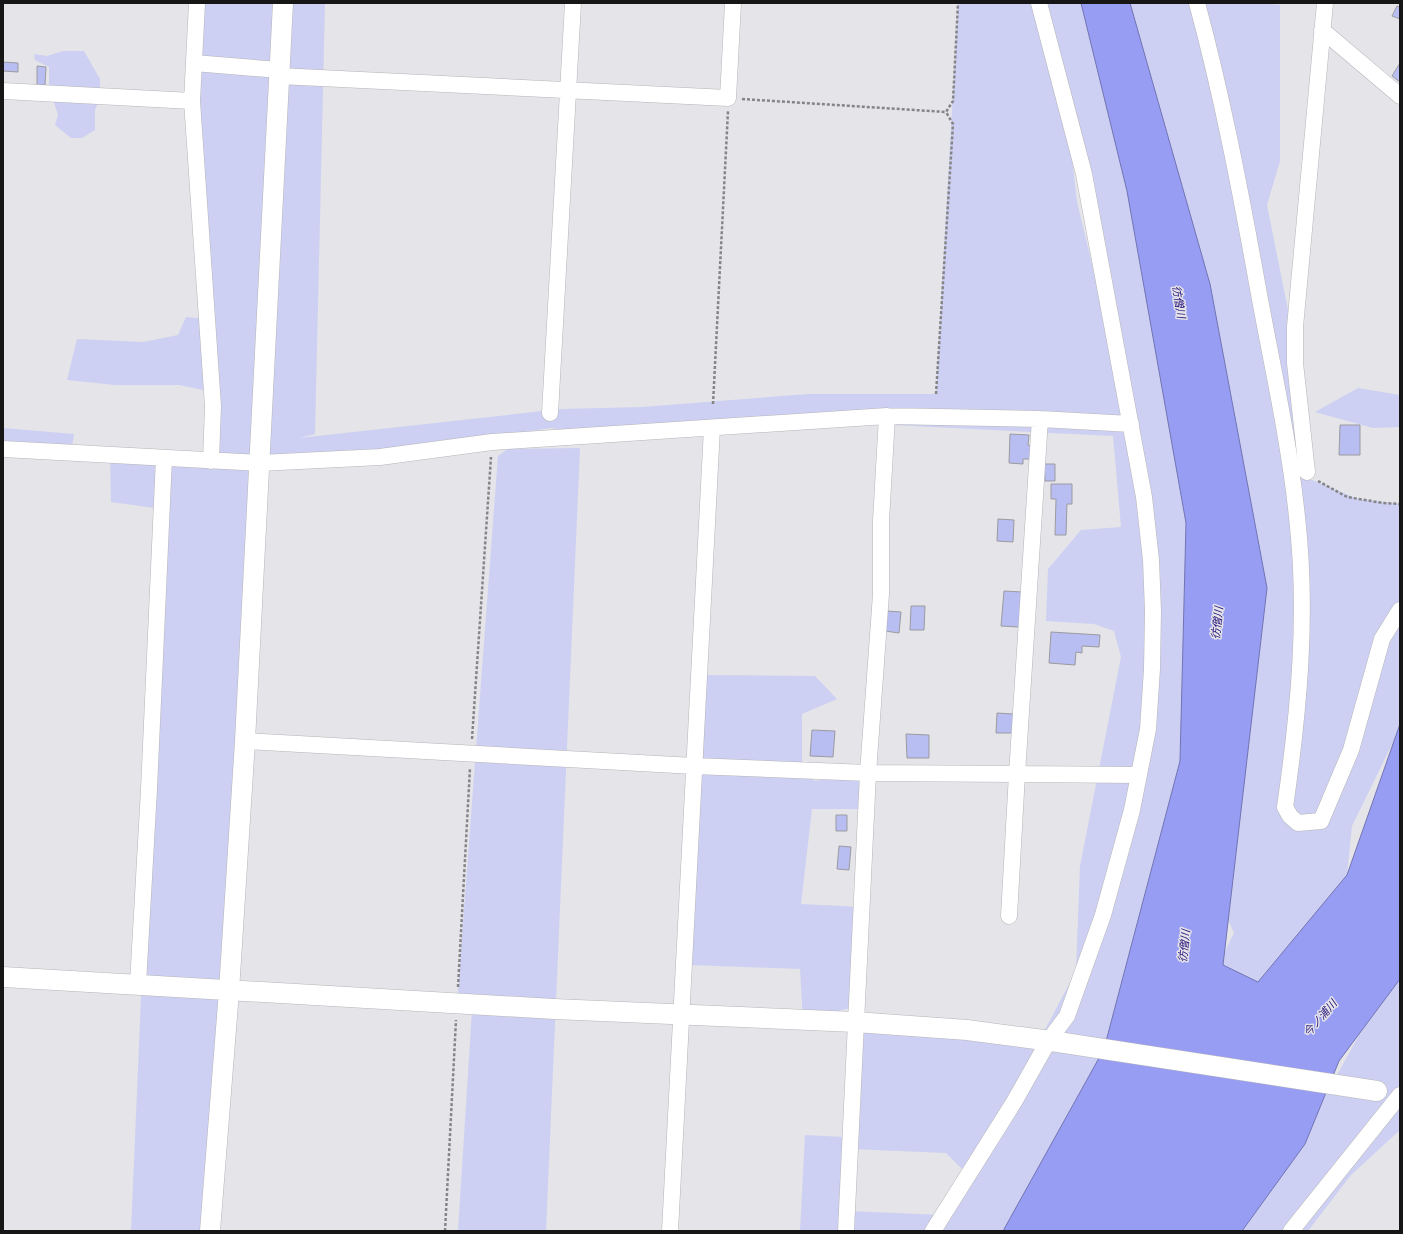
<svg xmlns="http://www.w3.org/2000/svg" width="1403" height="1234" viewBox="0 0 1403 1234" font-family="'IBM Plex Sans','Noto Sans JP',sans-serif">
	<rect width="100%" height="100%" fill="#e4e4e9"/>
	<path fill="#cdd0f2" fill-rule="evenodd" d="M202,3H325L315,434L299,438L561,409L642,407L808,394H936L958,3H1262L1280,5V161L1267,205L1290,320L1305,477L1358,499L1400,504V728L1352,826L1347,875L1258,982L1223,965L1225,951L1234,933L1229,922L1150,878L1104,1049L1015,1231H846L847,1211L943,1215L968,1175L946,1153L851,1149L855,1022L1040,1039L1076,971L1080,866L1121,657L1114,631L1094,624L1046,621L1048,569L1081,530L1121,527L1113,436L812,421L595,435L551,428L359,458L260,463L202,1231H131L162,509L111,502L110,455L211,460L208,391L179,385H115L67,380L77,339L143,342L178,335L186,317L206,319L198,101ZM1070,141L1098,289L1077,202Z
		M63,51H84L100,79V97L95,110V130L82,138H71L55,125L58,115L49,87V67L35,60L34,54L47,56Z
		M1358,388L1400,395V427L1373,428L1315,412Z
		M3,428L74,434L71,453L3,449Z
		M580,448L546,1231H458L472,1010L457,1003L498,456L508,449Z
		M699,675L815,676L837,699L802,714V770L815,781L868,773L860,809H812L801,904L861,907L850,1008L803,1020L800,969L690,965Z
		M1400,979V1130L1351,1175L1308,1231H1242L1281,1177L1359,1035Z
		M805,1135L844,1137L840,1229L837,1231H800Z"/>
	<path fill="#989df4" stroke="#7174b2" d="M1081,3H1130L1210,284L1267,588L1223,965L1258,982L1347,875L1400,724V979L1339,1061L1305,1144L1242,1231H1003L1104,1049L1180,761L1186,523L1127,191Z"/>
	<path fill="#b8bdf2" stroke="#9b9b9f" d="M1397,6L1400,7V19L1392,16Z
		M3,62L18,63V72L3,71Z
		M1400,63V82L1392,76Z
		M37,66L46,67L45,85H37Z
		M1340,425H1360V455H1339Z
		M1010,434L1029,435L1028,445L1031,446L1030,459H1023V464L1009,463Z
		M1044,464H1055V481H1045Z
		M1051,484H1072V504H1067L1066,535H1055L1056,499H1051Z
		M998,519L1014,520L1013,542L997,541Z
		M1004,591L1022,592L1019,627L1001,626Z
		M911,606H925L924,630H910Z
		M887,611L901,612L899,633L885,631Z
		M1051,632L1100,635L1099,647L1082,646V653L1076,652L1075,665L1049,663Z
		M997,713L1013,714L1012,733H996Z
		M812,730L835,731L833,757L810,756Z
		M906,734L929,735V758H907Z
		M836,815H847V831H836Z
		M839,846L851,847L849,870L837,869Z"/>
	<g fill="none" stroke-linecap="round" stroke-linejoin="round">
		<g stroke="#b5b5b9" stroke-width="17">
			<path id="minor" d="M197,3L192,101L213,406L211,461
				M1197,3C1222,95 1240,189 1257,283C1271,361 1289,439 1297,517C1308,614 1299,711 1285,807L1290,816L1298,823L1321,821L1351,750L1382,639L1400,610
				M1322,30L1400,96
				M194,63L279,70
				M279,76L728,98L733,3
				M3,91L192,101
				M550,413L573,3
				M3,449L260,463L380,457L492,442L887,416L1040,419L1131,424
				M1307,472L1295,363V327L1325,3
				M245,741L694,766L868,773L1139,775
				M1009,916L1017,774L1040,419
				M138,984L149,789L164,458
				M670,1231L712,428
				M846,1231L868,773L881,594V521L887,416
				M933,1231L1014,1102L1049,1040L1067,1016L1103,915L1132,810L1148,729L1152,669L1153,611L1151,560L1144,497L1084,174L1039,3
				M1291,1231L1400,1095"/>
		</g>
		<g stroke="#b5b5b9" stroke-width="21">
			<path id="tertiary" d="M3,977L554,1009L855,1022L967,1030L1058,1042L1377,1091
				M210,1231L229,991L245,741L283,3"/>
		</g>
		<path stroke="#858588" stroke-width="2.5" stroke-dasharray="3 2" stroke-linecap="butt" d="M742,99L946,112L953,101L958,3
			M936,394L953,124L946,112
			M713,404L728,111
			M1318,481L1347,497L1383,503L1400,504
			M472,739L491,457
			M458,987L470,768
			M445,1231L456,1020"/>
		<use href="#minor" stroke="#fff" stroke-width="16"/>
		<use href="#tertiary" stroke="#fff" stroke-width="20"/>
	</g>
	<g text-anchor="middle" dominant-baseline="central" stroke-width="3" stroke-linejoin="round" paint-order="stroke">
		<g font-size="11" font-style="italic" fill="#271378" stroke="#e4e4e9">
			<text transform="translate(1179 302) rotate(81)">彷僧川</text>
			<text transform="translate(1217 623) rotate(-84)">彷僧川</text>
			<text transform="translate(1184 946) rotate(-84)">彷僧川</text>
			<text transform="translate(1320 1018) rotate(-49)">今ノ浦川</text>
		</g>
	</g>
	<rect width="1403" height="1234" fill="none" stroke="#161617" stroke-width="8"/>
</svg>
